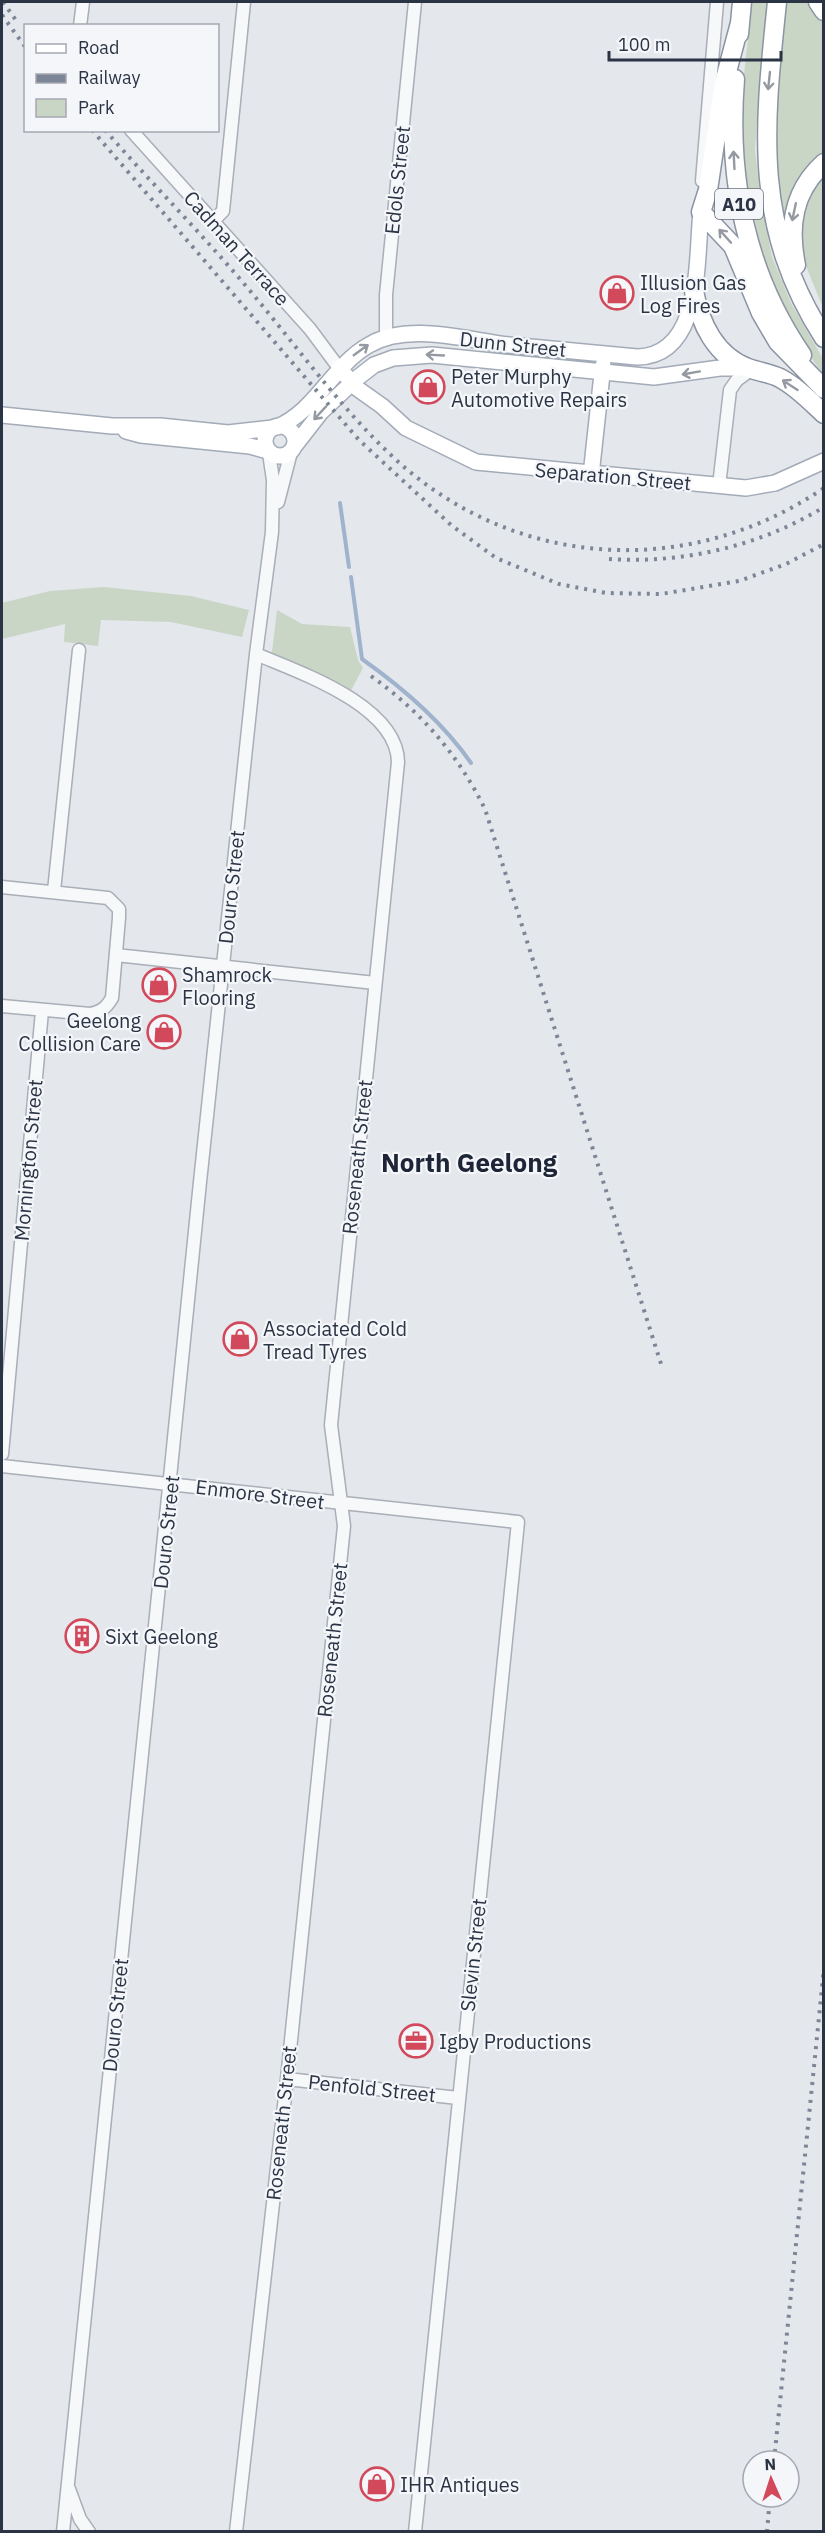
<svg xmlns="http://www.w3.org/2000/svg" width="825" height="2533" viewBox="0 0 825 2533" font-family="'IBM Plex Sans',sans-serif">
	<rect width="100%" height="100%" fill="#e4e7ec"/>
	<path fill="#c9d6c5" d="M752,2H767L755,148L761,202L772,257L791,303L823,359V374C776,313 748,234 742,157C738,106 747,53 752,2Z
		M787,2H823V308L781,204L774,111Z
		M104,587L191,596L249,610L242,637L171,622L101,620L98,646L64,642L65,624L2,639V603L50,591Z
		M277,610L302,624L350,627L358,660L363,668L348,696L271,660Z"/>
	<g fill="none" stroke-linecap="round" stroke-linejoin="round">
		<path stroke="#9fb4cc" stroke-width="4" d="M340,503L349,567
			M351,577L362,659C403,688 442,721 471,763"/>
		<g stroke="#a9aeb7" stroke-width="15">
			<path id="minor" d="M80,26L83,2
				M131,130L310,329L339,368
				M702,181L717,2
				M213,221L223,211L244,2
				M386,337V295L415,2
				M719,486L730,390L737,380L752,369
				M278,502L291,452
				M2,887L108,898L119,909V918L112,998C106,1008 101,1012 90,1014L2,1006
				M54,891L79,650
				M116,955L375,983
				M2,1454L42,1011
				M2,1466L518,1522L415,2532
				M287,2079L458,2098
				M69,2489L80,2519L89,2532
				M63,2532L200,1182L256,654L272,532L273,480L269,453
				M236,2532L287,2079L344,1526L331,1425L398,762C397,705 298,672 256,654"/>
		</g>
		<g stroke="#a3abb8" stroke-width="18">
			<path id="major" d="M339,368L358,389L382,406L406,428L476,462L746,488L775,483L824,461
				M2,415L112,426H160L228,433L273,428
				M265 441a15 15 0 1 1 30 0a15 15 0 1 1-30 0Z
				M277,427C315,412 333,365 369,345C409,322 465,340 509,345C552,349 595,353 637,357C703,356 696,258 701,212
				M126,431L141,435L250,446L268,451
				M293,448L321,412L356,379L374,365L393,358L432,355L654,377L720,368H746
				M591,475L603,365"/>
		</g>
		<g stroke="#8b94a3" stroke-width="21">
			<path id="highway" d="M777,2C764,127 752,226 824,338
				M818,2L824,11
				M740,23L724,83L708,190L701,212L733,246L761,313L778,342L824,389
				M739,34L742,2
				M735,79C727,179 745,272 802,355
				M796,265C788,226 793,191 824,163
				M694,291C700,324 716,356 748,368C759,372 770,373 780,378C797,387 810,401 824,414"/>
		</g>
		<use href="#minor" stroke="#f7f8fa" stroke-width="12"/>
		<use href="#major" stroke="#fff" stroke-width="15"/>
		<use href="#highway" stroke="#fff" stroke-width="18"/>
		<path stroke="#7d8696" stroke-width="4" stroke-dasharray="3 6" stroke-linecap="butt" d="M3,2L18,23
			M2,15L26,48
			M92,130L359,440L451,525L496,558L559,584L606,593L661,594L739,581L786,564L824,544
			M105,130C153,185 204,236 251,292C300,350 346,416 403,466C524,571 693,577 824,488
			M609,559C683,564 760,546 824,507
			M371,676C421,712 457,753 485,809L662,1367
			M774,2461L824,1968
			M767,2532L770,2497"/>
	</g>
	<defs><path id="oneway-shaft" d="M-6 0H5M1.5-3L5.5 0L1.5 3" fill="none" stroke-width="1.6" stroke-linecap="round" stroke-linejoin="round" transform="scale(1.5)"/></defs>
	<g stroke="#959aa2">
		<use href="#oneway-shaft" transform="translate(769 81) rotate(96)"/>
		<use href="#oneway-shaft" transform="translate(734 160) rotate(-93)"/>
		<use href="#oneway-shaft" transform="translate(794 212) rotate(102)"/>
		<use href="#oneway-shaft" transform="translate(725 236) rotate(-132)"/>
		<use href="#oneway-shaft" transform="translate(361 350) rotate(-36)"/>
		<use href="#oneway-shaft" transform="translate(435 355) rotate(-177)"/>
		<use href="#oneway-shaft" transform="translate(691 373) rotate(170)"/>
		<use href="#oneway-shaft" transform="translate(790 385) rotate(-147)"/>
		<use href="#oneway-shaft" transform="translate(320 413) rotate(133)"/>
	</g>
	<defs>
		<g id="shop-ring" transform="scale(1.725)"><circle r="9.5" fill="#f4f6f9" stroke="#d1495b" stroke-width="1.5"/><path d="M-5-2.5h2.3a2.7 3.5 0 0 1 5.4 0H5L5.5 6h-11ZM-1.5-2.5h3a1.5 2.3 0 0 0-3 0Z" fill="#d1495b"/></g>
		<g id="building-ring" transform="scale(1.725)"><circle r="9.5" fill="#f4f6f9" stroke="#d1495b" stroke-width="1.5"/><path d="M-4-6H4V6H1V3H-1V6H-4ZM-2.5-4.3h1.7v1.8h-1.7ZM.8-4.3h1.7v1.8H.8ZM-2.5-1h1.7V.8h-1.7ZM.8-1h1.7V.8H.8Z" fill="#d1495b"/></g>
		<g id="office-ring" transform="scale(1.725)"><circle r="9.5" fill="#f4f6f9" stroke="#d1495b" stroke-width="1.5"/><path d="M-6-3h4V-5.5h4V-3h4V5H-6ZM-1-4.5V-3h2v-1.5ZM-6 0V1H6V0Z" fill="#d1495b"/></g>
	</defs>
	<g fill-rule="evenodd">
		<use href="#shop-ring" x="617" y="293"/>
		<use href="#shop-ring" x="428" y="387"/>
		<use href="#shop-ring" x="159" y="985"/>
		<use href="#shop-ring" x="164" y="1032"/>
		<use href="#shop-ring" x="240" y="1339"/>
		<use href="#building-ring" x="82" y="1636"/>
		<use href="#office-ring" x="416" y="2041"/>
		<use href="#shop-ring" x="377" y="2484"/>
	</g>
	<g text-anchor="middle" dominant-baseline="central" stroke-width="4.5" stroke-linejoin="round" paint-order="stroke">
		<rect fill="#f4f6f9" stroke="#676e7b" stroke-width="1.5" x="715" y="189" width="48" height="30" rx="4.5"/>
		<g font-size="18" font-weight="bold" fill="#2b3445">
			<text x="739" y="204">A10</text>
		</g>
		<g font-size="20" fill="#2b3445" stroke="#f4f6f9">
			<text transform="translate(397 180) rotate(-84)">Edols Street</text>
			<text transform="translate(237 248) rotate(48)">Cadman Terrace</text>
			<text transform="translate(513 344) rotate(6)">Dunn Street</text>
			<text transform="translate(613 476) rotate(5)">Separation Street</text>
			<text transform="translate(231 887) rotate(-84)">Douro Street</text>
			<text transform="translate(357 1157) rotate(-84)">Roseneath Street</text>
			<text transform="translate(28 1160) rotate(-85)">Mornington Street</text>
			<text transform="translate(260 1494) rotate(7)">Enmore Street</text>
			<text transform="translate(166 1532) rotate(-84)">Douro Street</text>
			<text transform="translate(332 1640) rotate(-84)">Roseneath Street</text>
			<text transform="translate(473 1955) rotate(-84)">Slevin Street</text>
			<text transform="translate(115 2015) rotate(-84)">Douro Street</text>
			<text transform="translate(372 2088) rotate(6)">Penfold Street</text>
			<text transform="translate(281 2123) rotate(-84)">Roseneath Street</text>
		</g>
		<g font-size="20" fill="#2b3445" stroke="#f4f6f9" text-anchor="start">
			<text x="640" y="282">Illusion Gas<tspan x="640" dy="23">Log Fires</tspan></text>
			<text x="451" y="376">Peter Murphy<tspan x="451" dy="23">Automotive Repairs</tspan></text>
			<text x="182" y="974">Shamrock<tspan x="182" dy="23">Flooring</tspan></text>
			<text x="141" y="1020" text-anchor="end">Geelong<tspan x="141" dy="23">Collision Care</tspan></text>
			<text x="263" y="1328">Associated Cold<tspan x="263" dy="23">Tread Tyres</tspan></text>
			<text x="105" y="1636">Sixt Geelong</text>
			<text x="439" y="2041">Igby Productions</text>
			<text x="400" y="2484">IHR Antiques</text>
		</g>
		<g font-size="26" font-weight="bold" fill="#1d2536" stroke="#f4f6f9">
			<text x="469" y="1162">North Geelong</text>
		</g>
	</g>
	<rect width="825" height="2533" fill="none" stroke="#2b3445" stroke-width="6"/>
	<rect x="24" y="24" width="195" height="108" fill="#f4f6f9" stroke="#a4a8b1" stroke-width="1.5"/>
	<rect x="36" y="44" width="30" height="9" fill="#ffffff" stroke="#a4a8b1" stroke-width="1.5"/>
	<text x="78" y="54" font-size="18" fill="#2b3445">Road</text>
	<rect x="36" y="74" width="30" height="9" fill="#7d8696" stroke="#a4a8b1" stroke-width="1.5"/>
	<text x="78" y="84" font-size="18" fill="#2b3445">Railway</text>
	<rect x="36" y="99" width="30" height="18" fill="#c9d6c5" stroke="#a4a8b1" stroke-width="1.5"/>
	<text x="78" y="114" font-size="18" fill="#2b3445">Park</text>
	<g transform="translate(771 2479) rotate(357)"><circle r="28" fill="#f4f6f9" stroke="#a4a8b1" stroke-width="1.5"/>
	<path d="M0-4.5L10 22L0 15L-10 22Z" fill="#d1495b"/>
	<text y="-9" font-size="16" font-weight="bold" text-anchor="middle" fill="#2b3445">N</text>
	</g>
	<path d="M609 51v9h172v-9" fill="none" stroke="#2b3445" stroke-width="3"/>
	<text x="618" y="51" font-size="18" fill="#2b3445" stroke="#f4f6f9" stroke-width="4.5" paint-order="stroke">100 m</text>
</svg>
